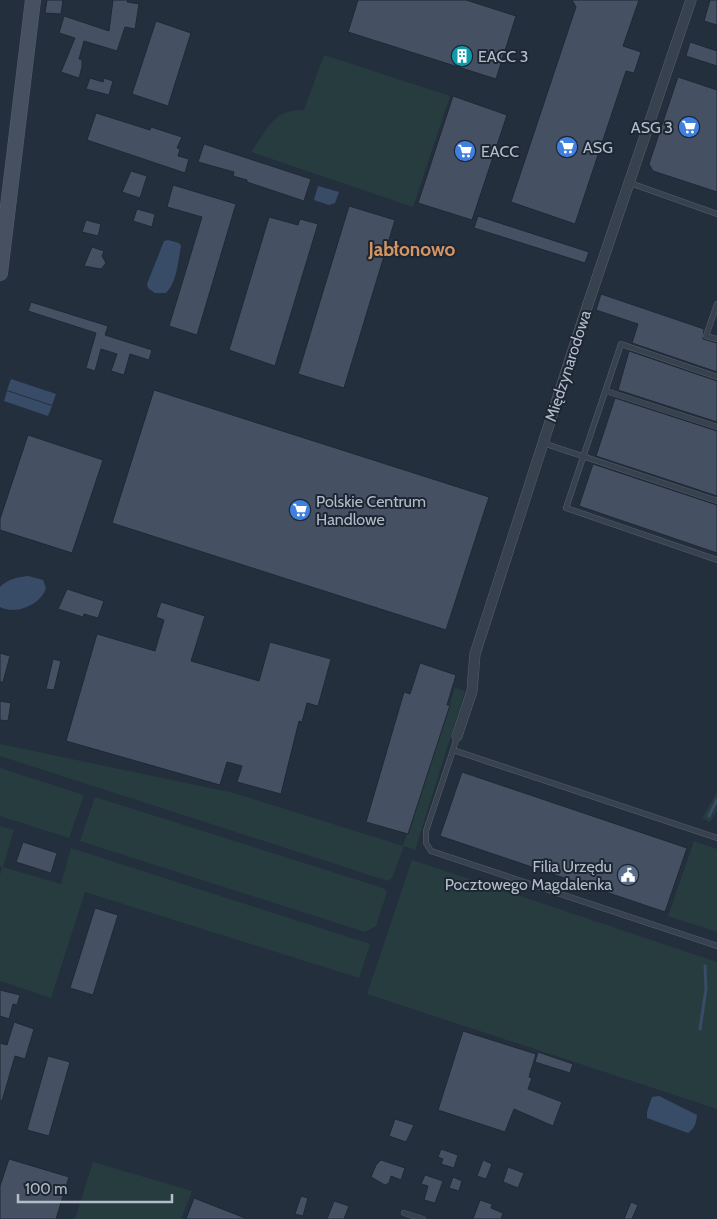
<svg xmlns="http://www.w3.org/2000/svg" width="717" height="1219" viewBox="0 0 717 1219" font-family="Cabin,sans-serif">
	<rect width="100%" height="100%" fill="#242f3e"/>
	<path fill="#263c3f" d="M324,55L450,96L413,207L251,152C269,128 272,110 304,110Z
		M455,688L465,691L415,850L404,846L392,878L388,881L0,756V744L234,793L403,846Z
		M0,768L84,795L69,838L0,816Z
		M717,792V811L710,822L702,818Z
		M95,797L383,888L387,892L376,926L365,932L80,841Z
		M0,826L14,830L3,867L61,884L71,848L370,944L359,978L85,892L51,998L0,981V875L2,868L0,866Z
		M694,841L717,849V932L668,916Z
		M412,860L717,962V1109L367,994Z
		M93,1162L192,1191L181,1219H75Z"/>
	<path fill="#394c67" d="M318,186L339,192L335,203L329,205L314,200Z
		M168,240L179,243L181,246C178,261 177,282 166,293H155L148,288L147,284L164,241Z
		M11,379L56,394L52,405L7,390Z
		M7,391L52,406L48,416L4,401Z
		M28,576L43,580L46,588C41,605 16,615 0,607V587C8,579 18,577 28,576Z
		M659,1096L697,1115C696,1123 695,1128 688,1133L647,1118V1112L652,1097Z"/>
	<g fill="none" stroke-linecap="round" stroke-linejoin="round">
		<path stroke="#394c67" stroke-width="3" d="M709,816L717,800
			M700,1029L706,989L705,966"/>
	</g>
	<path fill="#455162" stroke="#1f2835" d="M47,0H63L61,14L45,13Z
		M113,0H128L127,2L139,4L135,29L125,27L117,51L84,41L79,59L82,60V67L79,78L61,72L75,38L59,33L64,16L109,31Z
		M358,0H466L516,16L496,79L348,32Z
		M572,0H639L623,46L641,52L634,73L626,71L575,224L511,202L576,7Z
		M710,0H717V25L704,21Z
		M156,21L191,33L168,106L132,94Z
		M690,42L717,51V66L686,56Z
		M678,77L717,90V192L653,171L649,164Z
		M90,78L103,82L104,78L113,81L109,95L86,89Z
		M453,96L507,115L472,220L418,203Z
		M96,113L150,130L151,127L182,137L177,148L180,149L178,156L189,159L185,173L87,140Z
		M204,144L311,179L304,201L247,182V180L233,176L234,172L198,162Z
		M131,171L147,176L140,198L122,192Z
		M173,185L236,204L197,335L169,326L202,217L167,207Z
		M349,206L395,220L344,388L298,374Z
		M137,209L155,214L152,227L133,221Z
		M478,216L589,252L585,263L474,228Z
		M269,217L298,225L300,219L318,224L275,366L229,350Z
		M86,220L101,224L98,236L82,232Z
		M92,247L104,251L102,256L106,263L101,269L84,266Z
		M601,294L704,329L703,339L717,343V372L632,343L638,324L596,310Z
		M31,302L108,326L105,335L152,350L149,360L130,354L124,375L111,371L117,354L101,349L95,371L86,368L96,333L28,311Z
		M629,351L717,381V422L618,390Z
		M154,390L489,497L446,630L112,523Z
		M615,398L717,431V496L596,456Z
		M28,435L103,460L72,553L0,530V519Z
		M593,464L717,505V553L579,506Z
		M67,589L104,601L98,618L84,614L83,617L58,609Z
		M161,602L205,616L191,661L259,681L270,642L331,659L318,706L307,703L302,722L299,721L281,794L237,782L242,766L227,762L220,785L66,741L97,634L155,651L164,620L156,617Z
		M0,653L10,656L3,682H0Z
		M53,659L61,661L54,690L46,689Z
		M420,663L456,675L447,705H450L408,834L366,822L404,692L410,694Z
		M0,701L11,703L8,721L0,720Z
		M462,772L687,848L665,912L440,836Z
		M23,842L57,853L51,873L16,862Z
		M95,908L118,915L93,995L70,988Z
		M0,990L20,995L17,1005L13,1004L9,1019L0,1016Z
		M14,1022L34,1029L25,1059L15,1056L2,1101L0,1100V1043L7,1045Z
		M463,1031L536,1054L529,1077L532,1078L528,1089L562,1102L553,1126L514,1109L505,1132L438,1110Z
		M538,1052L573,1064L570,1073L535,1062Z
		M48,1056L70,1062L49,1136L27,1130Z
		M395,1119L414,1125L406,1142L389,1136Z
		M441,1149L458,1155L454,1168L441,1164L443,1159L438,1157Z
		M9,1159L69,1177L56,1219H0V1186Z
		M381,1160L405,1168L401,1180L391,1176L389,1183L385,1185L371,1177L376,1165Z
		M483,1160L492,1164L486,1179L477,1176Z
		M508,1167L524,1173L518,1188L503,1182Z
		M425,1175L443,1181L435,1203L424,1200L428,1186L421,1184Z
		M453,1177L462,1181L459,1191L449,1188Z
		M301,1196L308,1198L303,1216L295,1214Z
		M194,1198L245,1218V1219H186Z
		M480,1200L492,1204L491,1208L503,1213L501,1219H473Z
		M334,1201L349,1206L344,1219H327Z
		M631,1202L638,1205L632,1219H624Z"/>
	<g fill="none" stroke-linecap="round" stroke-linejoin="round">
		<g stroke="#565f6c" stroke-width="6">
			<path id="lane" d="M630,183L717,214
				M717,304L706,336L717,339
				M717,377L621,344L566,508L717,560
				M606,391L717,427
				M543,443L717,501
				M457,736L453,750L717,838
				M453,750L426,831V843L431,851L717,946
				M404,1213L423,1219"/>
		</g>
		<g stroke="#565f6c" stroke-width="11">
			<path id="street" d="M457,736L472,691L475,654L587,307L691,0"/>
		</g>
		<g stroke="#565f6c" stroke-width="16">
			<path id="secondary" d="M0,273L33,0"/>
		</g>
		<use href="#lane" stroke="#38414e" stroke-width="5"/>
		<use href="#street" stroke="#38414e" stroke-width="10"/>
		<use href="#secondary" stroke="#465061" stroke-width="15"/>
	</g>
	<defs>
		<g id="building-disc" transform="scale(1.125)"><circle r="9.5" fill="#0f9aa8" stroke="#1d2633"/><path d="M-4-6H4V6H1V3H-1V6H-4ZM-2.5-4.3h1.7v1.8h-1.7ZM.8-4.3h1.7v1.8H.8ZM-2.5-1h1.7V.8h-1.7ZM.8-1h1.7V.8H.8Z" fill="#fff"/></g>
		<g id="supermarket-disc" transform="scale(1.125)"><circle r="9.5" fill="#3f7fe0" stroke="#1d2633"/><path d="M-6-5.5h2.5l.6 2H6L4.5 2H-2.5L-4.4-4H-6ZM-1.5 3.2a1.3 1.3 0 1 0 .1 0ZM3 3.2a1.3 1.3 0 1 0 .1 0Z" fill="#fff"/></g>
		<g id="civic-disc" transform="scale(1.125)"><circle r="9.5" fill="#5c6f8a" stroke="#1d2633"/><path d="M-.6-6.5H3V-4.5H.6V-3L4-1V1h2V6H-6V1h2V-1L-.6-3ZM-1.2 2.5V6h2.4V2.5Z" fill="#fff"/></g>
	</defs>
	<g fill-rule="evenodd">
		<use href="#building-disc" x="462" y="56"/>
		<use href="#supermarket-disc" x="689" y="127"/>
		<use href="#supermarket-disc" x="567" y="147"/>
		<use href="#supermarket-disc" x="465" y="151"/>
		<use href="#supermarket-disc" x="300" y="510"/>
		<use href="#civic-disc" x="628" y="875"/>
	</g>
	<g text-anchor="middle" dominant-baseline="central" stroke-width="4" stroke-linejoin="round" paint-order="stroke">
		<g font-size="16" fill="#b4bcc9" stroke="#1d2633" text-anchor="start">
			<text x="478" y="56">EACC 3</text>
			<text x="673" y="127" text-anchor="end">ASG 3</text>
			<text x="583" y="147">ASG</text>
			<text x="481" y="151">EACC</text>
			<text x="316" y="501">Polskie Centrum<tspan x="316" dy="18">Handlowe</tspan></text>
			<text x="612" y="866" text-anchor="end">Filia Urzędu<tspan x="612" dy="18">Pocztowego Magdalenka</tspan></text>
		</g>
		<g font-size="16" fill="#b4bcc9" stroke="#1d2633">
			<text transform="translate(568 366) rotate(-72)">Międzynarodowa</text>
		</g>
		<g font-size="19" font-weight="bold" fill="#d59563" stroke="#1d2633">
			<text x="412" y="249">Jabłonowo</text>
		</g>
	</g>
	<path d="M18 1194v8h154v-8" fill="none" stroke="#b4bcc9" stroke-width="2.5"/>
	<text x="25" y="1194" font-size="15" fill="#b4bcc9" stroke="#1d2633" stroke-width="4" paint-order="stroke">100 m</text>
</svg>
